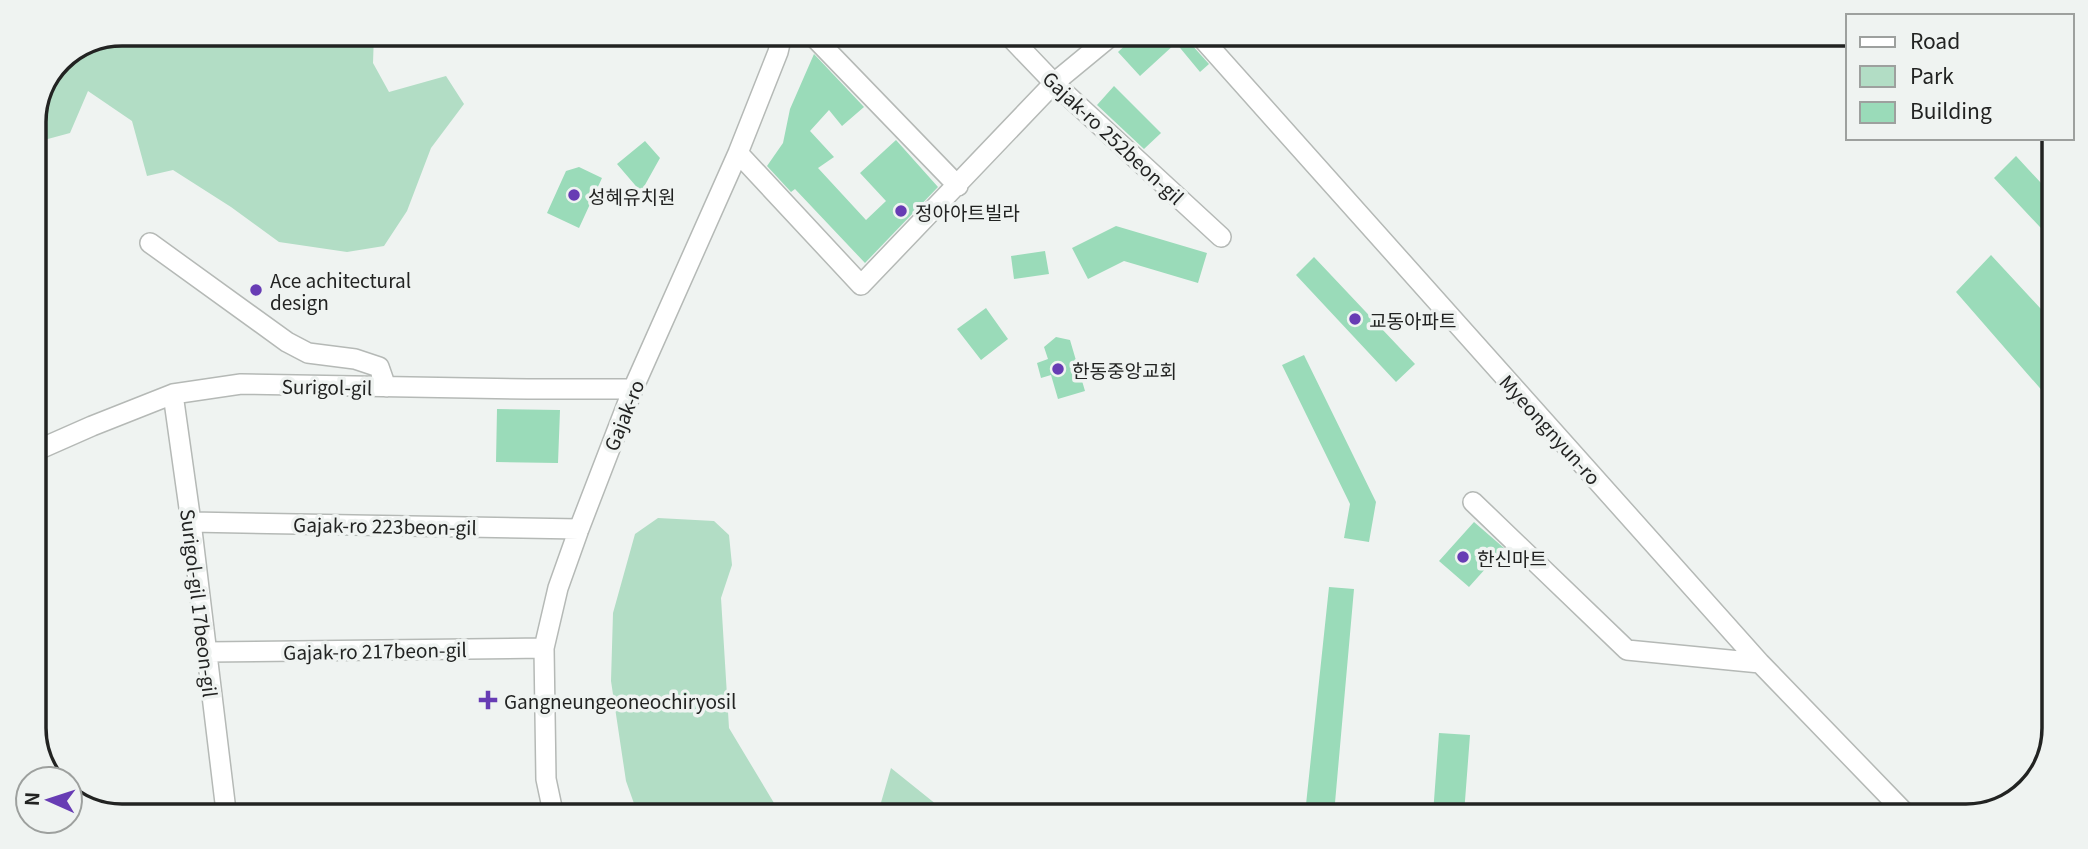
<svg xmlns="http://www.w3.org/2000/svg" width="2088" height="849" viewBox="0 0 2088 849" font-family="Georgia,'Noto Sans KR',serif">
	<rect width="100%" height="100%" fill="#eff3f1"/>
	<path fill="#b2ddc5" d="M121,33L374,34L373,63L389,92L446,76L464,104L431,148L407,211L384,246L347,252L279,242L231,207L173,170L147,176L132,121L88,91L70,133L33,143V116L59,59Z
		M658,518L714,521L729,535L732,565L721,598L729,728L774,803L788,813L637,812L626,781L611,681L613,613L635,534Z
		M891,768L947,813H875L880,806Z"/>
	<path fill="#9adbb9" d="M1135,36H1188L1191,44L1209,64L1200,72L1176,43L1140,76L1118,52Z
		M814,54L864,107L842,126L829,110L810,131L834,157L818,168L866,220L886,201L860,173L896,140L938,187L865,263L795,189L791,192L767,166L783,143L790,109Z
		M1114,86L1161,133L1144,149L1097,105Z
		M645,141L660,158L641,192L617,164Z
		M2016,156L2054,197V242L1994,178Z
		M579,167L602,178L579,228L547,213L566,171Z
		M1116,226L1207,253L1198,283L1124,261L1088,279L1072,248Z
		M1045,251L1049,274L1014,279L1011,256Z
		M1991,255L2053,322L2052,402L1956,292Z
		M1314,257L1415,364L1396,382L1296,275Z
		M986,308L1008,339L981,360L957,329Z
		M1056,337L1070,340L1085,391L1058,399L1051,375L1041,378L1037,363L1048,359L1044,347Z
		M1304,355L1376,502L1369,542L1344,538L1350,504L1282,365Z
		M497,409L560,410L558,463L496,462Z
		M1474,522L1504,548L1469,587L1439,561Z
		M1329,587L1354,589L1334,814H1305Z
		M1439,733L1470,735L1464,814H1433Z"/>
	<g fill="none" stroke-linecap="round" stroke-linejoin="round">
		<g stroke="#b5b9b6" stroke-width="22">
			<path id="minor" d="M812,35L958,186
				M1009,36L1054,83L1221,237
				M1200,36L1760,663L1908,816
				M738,153L861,285L1054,83L1111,36
				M150,243L287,342L308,353L355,359L379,367L386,387
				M173,394L191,522L226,811
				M33,452L92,426L173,394L241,384L528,389H633
				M1473,502L1627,650L1760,663
				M191,522L579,529
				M207,652L544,648
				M553,812L546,779L544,648L558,588L579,529L633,389L738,153L778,52L782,35"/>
		</g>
		<use href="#minor" stroke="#fff" stroke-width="19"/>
	</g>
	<g fill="#673cb4" stroke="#eff3f1" stroke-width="2.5">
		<circle cx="574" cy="195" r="7"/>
		<circle cx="901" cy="211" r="7"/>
		<circle cx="256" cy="290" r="7"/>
		<circle cx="1355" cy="319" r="7"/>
		<circle cx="1058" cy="369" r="7"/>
		<circle cx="1463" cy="557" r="7"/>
		<path d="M484.5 689.5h7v7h7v7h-7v7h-7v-7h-7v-7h7z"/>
	</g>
	<g text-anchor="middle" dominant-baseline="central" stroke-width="7" stroke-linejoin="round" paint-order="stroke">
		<g font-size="19" fill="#222322" stroke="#eff3f1">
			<text transform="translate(1114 137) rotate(43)">Gajak-ro 252beon-gil</text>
			<text transform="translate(327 386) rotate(1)">Surigol-gil</text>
			<text transform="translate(623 415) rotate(-68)">Gajak-ro</text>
			<text transform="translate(1551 429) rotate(48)">Myeongnyun-ro</text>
			<text transform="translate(385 525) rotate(1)">Gajak-ro 223beon-gil</text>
			<text transform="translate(200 603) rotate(83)">Surigol-gil 17beon-gil</text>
			<text transform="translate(375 650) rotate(-1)">Gajak-ro 217beon-gil</text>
		</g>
		<g font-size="19" fill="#222322" stroke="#eff3f1" text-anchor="start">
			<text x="588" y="195">성혜유치원</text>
			<text x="915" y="211">정아아트빌라</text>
			<text x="270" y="279">Ace achitectural<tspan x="270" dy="22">design</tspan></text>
			<text x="1369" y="319">교동아파트</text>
			<text x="1072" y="369">한동중앙교회</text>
			<text x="1477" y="557">한신마트</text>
			<text x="504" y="700">Gangneungeoneochiryosil</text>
		</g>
	</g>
	<path d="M0 0H2088V849H0ZM122 46H1966A76 76 0 0 1 2042 122V728A76 76 0 0 1 1966 804H122A76 76 0 0 1 46 728V122A76 76 0 0 1 122 46Z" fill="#eff3f1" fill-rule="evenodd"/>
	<path fill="none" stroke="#222322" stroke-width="3.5" d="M122 46H1966A76 76 0 0 1 2042 122V728A76 76 0 0 1 1966 804H122A76 76 0 0 1 46 728V122A76 76 0 0 1 122 46Z"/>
	<rect x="1846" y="14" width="228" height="126" fill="#eff3f1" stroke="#9da09e" stroke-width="2"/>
	<rect x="1860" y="37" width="35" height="10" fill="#ffffff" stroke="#9da09e" stroke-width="2"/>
	<text x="1910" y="49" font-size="21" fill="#222322">Road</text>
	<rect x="1860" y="66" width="35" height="21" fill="#b2ddc5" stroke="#9da09e" stroke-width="2"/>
	<text x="1910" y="84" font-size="21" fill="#222322">Park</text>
	<rect x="1860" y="102" width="35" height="21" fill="#9adbb9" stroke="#9da09e" stroke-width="2"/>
	<text x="1910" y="119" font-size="21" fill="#222322">Building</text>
	<g transform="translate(49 800) rotate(273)"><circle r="33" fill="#eff3f1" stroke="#9da09e" stroke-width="2"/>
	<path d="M0-5L12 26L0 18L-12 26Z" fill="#673cb4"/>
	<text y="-10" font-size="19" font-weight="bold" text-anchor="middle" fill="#222322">N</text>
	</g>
</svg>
